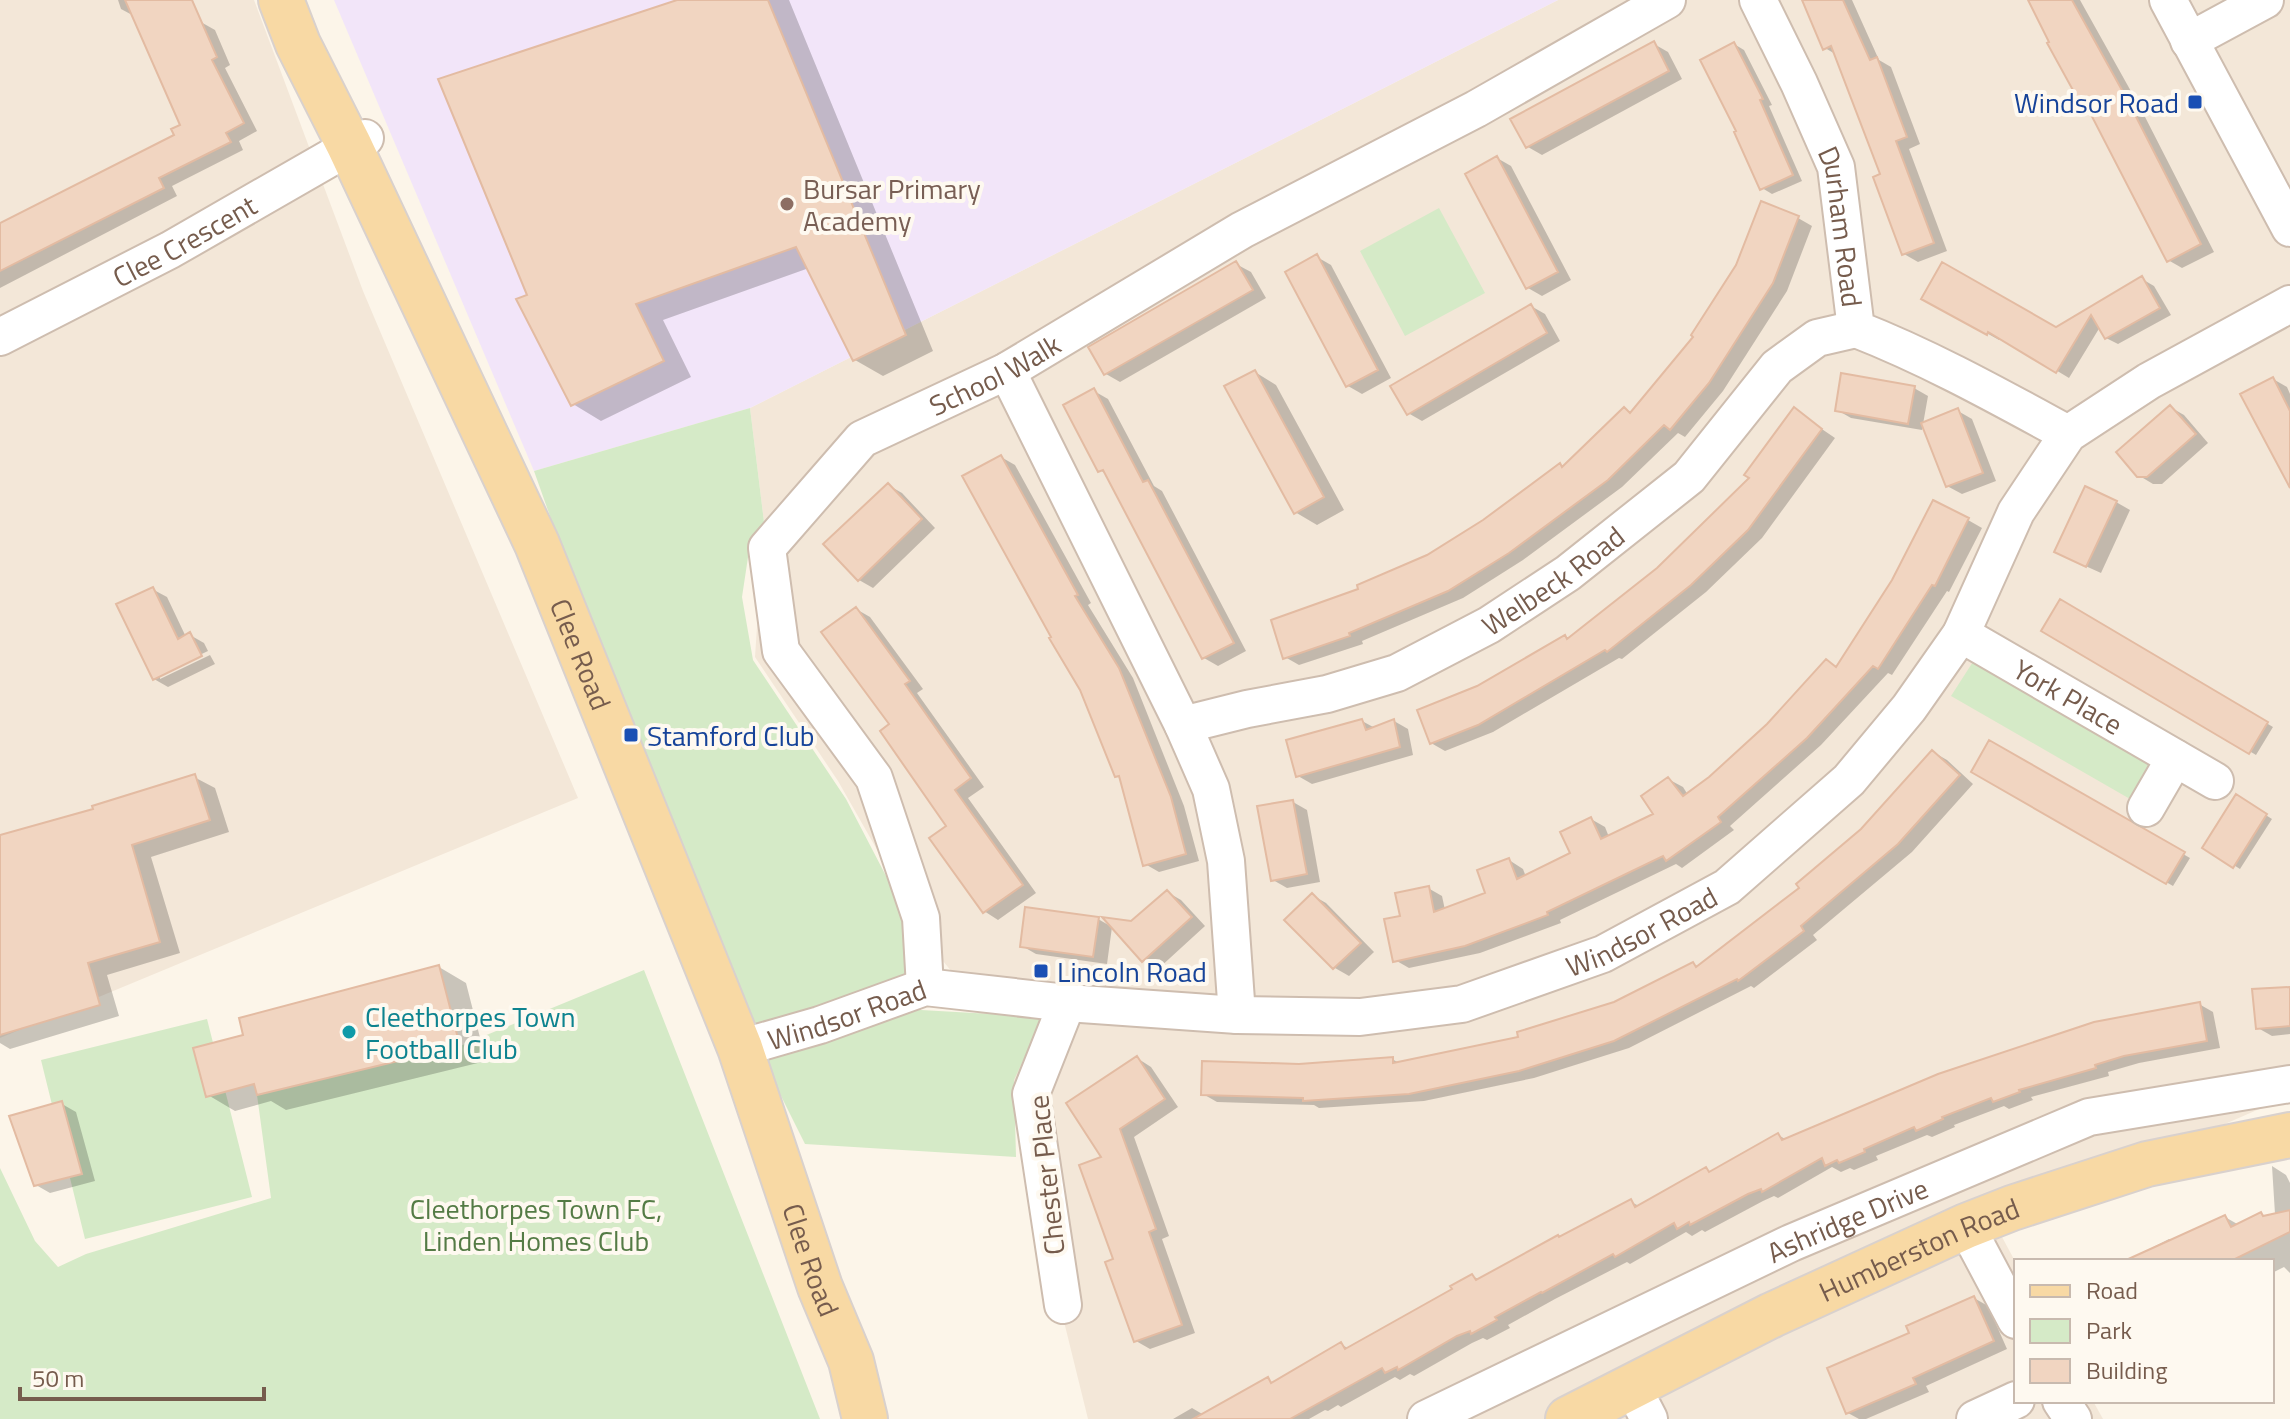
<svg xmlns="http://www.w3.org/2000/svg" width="2290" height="1419" viewBox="0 0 2290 1419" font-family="'Titillium Web',sans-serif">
	<rect width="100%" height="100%" fill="#fcf5e9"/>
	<path fill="#f3e7d8" d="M0,0H254L363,291L578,798L0,1038Z
		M1558,0H2290V1098L2280,1100L1995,1224L2016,1263V1401H2093L2103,1419H1088L1001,1066L970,994L934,950L838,781L755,657L764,522L750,408Z"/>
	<path fill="#f2e5f9" d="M334,0H1558L750,408L534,471Z"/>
	<path fill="#d5eac7" d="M1439,208L1485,293L1405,336L1360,251Z
		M750,408L764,522L750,544L742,597L753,660L846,799L911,924L921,1010L1043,1017L1014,1080L1016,1157L805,1144L745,1024L561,547L534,471Z
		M1978,654L2162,760L2137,803L1951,696Z
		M644,970L820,1419H0V1168L35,1241L58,1267L86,1254L271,1198L257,1095L460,1046Z
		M207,1019L252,1197L85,1239L41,1060Z"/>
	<path fill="#0003" d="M118,0H191L199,21L215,30L230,65L225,68L257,131L239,141L243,150L172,186L177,196L0,288V226L177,136L182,126L134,16L121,9Z
		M683,0H789L933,351L883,376L855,360L809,268L663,320L691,377L601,421L573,404L529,296Z
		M1803,0H1852L1879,60L1891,67L1920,144L1909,149L1947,251L1918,262L1904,254L1883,176L1837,55L1825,48Z
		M2031,0H2080L2142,111L2214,252L2182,268L2168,260L2089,106L2082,102Z
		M1654,44L1668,52L1682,79L1542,155L1528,147Z
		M1734,44L1744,50L1772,105L1769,106L1802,181L1772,194L1762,188Z
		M1497,158L1511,166L1571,280L1542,296L1528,288Z
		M1798,218L1812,226L1787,291L1723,391L1685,437L1678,433L1622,487L1523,560L1463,598L1362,641L1363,644L1299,665L1285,657L1361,591L1428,557L1484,522L1560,466L1564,468L1632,414Z
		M1317,257L1331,265L1391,378L1362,394L1348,386Z
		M1236,264L1251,272L1266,298L1120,382L1106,374Z
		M2142,279L2154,286L2171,315L2118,344L2106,338L2100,327L2069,378L2001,337L1999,340L1924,298L2056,329Z
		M1531,306L1545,314L1560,341L1422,421L1408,413Z
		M1255,372L1276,385L1344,510L1317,525L1295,512Z
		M2273,379L2287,387L2290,394V486Z
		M1914,388L1928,396L1922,430L1851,418L1837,410Z
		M1094,391L1108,399L1154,486L1162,491L1246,651L1218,666L1204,658L1108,475L1100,470Z
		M2170,407L2184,415L2208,443L2162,484H2153L2138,475Z
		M1794,410L1835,438L1762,538L1706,592L1622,659L1619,658L1493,732L1445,751L1431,743L1478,688L1565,637L1569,640L1658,569L1752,478Z
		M1958,411L1972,419L1996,481L1962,494L1947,486Z
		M1001,457L1015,465L1091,603L1088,605L1133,678L1184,806L1199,861L1159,872L1145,864L1120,778L1117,776Z
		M888,485L902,493L935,528L873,588L859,580Z
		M2116,502L2130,510L2101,573L2070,559Z
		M1968,520L1982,528L1949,592L1947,591L1892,675L1888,673L1821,745L1730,826L1734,830L1682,868L1676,864L1560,920L1561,923L1480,953L1409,968L1395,960L1403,918L1428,888L1442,896L1445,910L1488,894L1509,860L1523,869L1526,877L1572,854L1591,819L1605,827L1609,837L1656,814L1668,779L1683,787L1688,795L1710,778L1769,726L1827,661L1838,668Z
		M152,589L167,597L186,637L190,635L204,643L208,651L160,674V679L210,655L215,664L168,687L154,679Z
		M2061,602L2273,727L2256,755L2044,630Z
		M856,609L870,617L923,689L917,693L984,787L968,798L1036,893L998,920L984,911L949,826L892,725Z
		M1362,721L1375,728L1394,721L1408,729L1413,755L1312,784L1298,776Z
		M1990,743L2190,858L2173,886L1973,771Z
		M1933,752L1947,760L1973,784L1912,852L1813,935L1817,940L1754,988L1751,986L1629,1048L1534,1078L1424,1101L1319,1108L1314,1105L1217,1102L1203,1094L1299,1066L1392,1059L1399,1063L1521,1038L1615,1003L1693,964L1699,967L1802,889L1862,830Z
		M194,777L215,788L229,832L151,857L180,953L107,975L119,1016L10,1049L0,1043V838Z
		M2237,797L2272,819L2240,869L2205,847Z
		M1293,802L1307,810L1320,882L1287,888L1273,880Z
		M1167,892L1181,900L1205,926L1158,969L1144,960L1132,924Z
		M1312,895L1326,903L1374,952L1349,976L1335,968L1287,920Z
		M1098,919L1112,927L1107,964L1036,954L1022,946Z
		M439,967L466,983L486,1061L286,1110L271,1101L235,1111L208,1095L246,1036Z
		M2290,988V1034L2272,1036L2258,1028Z
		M2199,1004L2213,1012L2220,1048L2139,1063L2108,1072L2109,1076L2031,1097L2033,1100L2009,1109L2004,1106L1954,1125L1955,1127L1932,1137L1927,1135L1876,1156L1878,1160L1854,1170L1850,1168L1841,1172L1832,1167L1778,1198L1774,1196L1763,1201L1705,1232L1702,1230L1692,1236L1686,1232L1630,1264L1627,1262L1555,1299L1508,1325L1510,1328L1487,1340L1483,1338L1472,1343L1414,1376L1410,1374L1400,1380L1395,1377L1341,1407L1338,1405L1328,1411L1325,1410L1309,1419H1173L1192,1408L1204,1415L1268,1380L1274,1384L1341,1344L1349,1349L1455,1290L1472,1276L1480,1280L1631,1202L1639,1206L1706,1169L1711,1172L1778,1135L1787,1140Z
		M1137,1058L1151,1067L1178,1107L1134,1137L1169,1236L1162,1239L1195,1333L1150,1349L1136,1341L1116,1260L1104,1158Z
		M62,1104L76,1112L95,1181L50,1193L36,1185Z
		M2272,1166L2286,1175L2290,1183V1273L2284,1267L2272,1273V1261H2126L2169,1239L2172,1240L2225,1217L2239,1225L2261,1215L2265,1217L2275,1214Z
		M1974,1298L1988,1306L2007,1349L1926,1386L1929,1392L1866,1419H1859L1848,1413L1912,1334Z"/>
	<path fill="#f1d5c1" stroke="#e3bba2" stroke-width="2" d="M125,0H192L217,57L212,60L244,123L226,133L231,142L159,178L164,188L0,271V223L174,135L171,129L180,125Z
		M677,0H768L906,335L853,361L796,247L636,304L664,361L571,406L516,299L527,295L438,79Z
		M1802,0H1843L1870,60L1877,57L1907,137L1896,141L1934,243L1902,255L1873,177L1880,174L1831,46L1823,50Z
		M2028,0H2072L2128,101L2201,244L2167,262L2084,101L2080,103L2047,43L2049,42Z
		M1654,41L1669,71L1526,148L1510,119Z
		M1734,42L1763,99L1760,100L1793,175L1760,190L1734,132L1736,131L1700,60Z
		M1497,156L1558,272L1526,289L1465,174Z
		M1761,201L1799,216L1773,283L1709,383L1670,430L1664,425L1608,480L1509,553L1448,591L1349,633L1350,636L1283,659L1271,620L1358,589L1357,585L1427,555L1483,520L1560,463L1562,467L1624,407L1630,413L1693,337L1691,335L1736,265Z
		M1317,254L1378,370L1346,387L1285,272Z
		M1236,261L1253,290L1104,375L1088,347Z
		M1942,262L2056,327L2142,276L2160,308L2105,339L2091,315L2056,373L1988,332L1987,335L1921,299Z
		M1531,304L1547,333L1407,415L1390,386Z
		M1255,370L1324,497L1294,514L1224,386Z
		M1841,373L1915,386L1908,424L1835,411Z
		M2273,377L2290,411V488L2240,394Z
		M1094,388L1143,482L1148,480L1234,643L1202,659L1103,470L1098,472L1063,405Z
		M2170,405L2196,434L2147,477H2137L2116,452Z
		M1794,407L1822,429L1748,530L1691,585L1607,652L1605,650L1478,725L1430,744L1417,710L1477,686L1565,635L1567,639L1657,568L1749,478L1744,475Z
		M1958,408L1983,473L1946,487L1921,423Z
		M1001,455L1078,595L1075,596L1119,668L1171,797L1186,854L1143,866L1119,776L1115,777L1080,690L1049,638L1051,637L962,476Z
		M888,483L922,519L858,581L823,544Z
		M2085,486L2117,501L2086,567L2054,552Z
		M1933,500L1969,518L1935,586L1932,585L1878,669L1873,666L1807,738L1718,817L1721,822L1666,861L1663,856L1547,912L1548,915L1465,946L1393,962L1384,919L1400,916L1395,893L1429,886L1434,912L1485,893L1477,870L1509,858L1517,879L1570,853L1560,832L1591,817L1601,839L1653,814L1641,796L1668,777L1683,796L1709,777L1767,724L1826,659L1836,667L1892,580Z
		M153,587L178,639L190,632L202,656L153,680L116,604Z
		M2060,599L2268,722L2249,754L2041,631Z
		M856,607L910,681L905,684L971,778L955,790L1023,885L983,913L929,838L946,826L880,731L889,724L821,632Z
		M1362,719L1366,730L1394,719L1400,747L1296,777L1286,740Z
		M1989,740L2185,852L2166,884L1971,772Z
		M1932,750L1960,775L1898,844L1801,926L1804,931L1738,981L1737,979L1614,1041L1519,1071L1409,1094L1303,1101V1098L1201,1095L1202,1061L1299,1064L1393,1057V1063L1518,1037L1517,1032L1614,1002L1693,962L1696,967L1799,888L1796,884L1861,829Z
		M195,774L210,820L132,845L160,942L88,963L100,1005L0,1035V835L93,809L92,806Z
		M2236,794L2267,814L2233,868L2202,848Z
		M1293,800L1307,874L1271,881L1257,806Z
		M1167,890L1192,917L1142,962L1102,917L1131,921Z
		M1312,893L1361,943L1333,969L1284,920Z
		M1025,907L1099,917L1093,957L1020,947Z
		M439,965L460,1046L257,1095L254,1084L206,1097L193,1048L243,1035L239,1018Z
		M2290,987V1026L2256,1029L2252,989Z
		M2200,1002L2207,1041L2124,1056L2095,1065L2096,1068L2019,1090L2020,1092L1993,1102L1991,1098L1942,1117L1943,1119L1916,1131L1914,1127L1864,1149L1865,1152L1839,1163L1837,1160L1825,1166L1822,1158L1762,1192L1761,1189L1748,1194L1690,1225L1689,1222L1677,1229L1674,1223L1615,1257L1613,1254L1542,1293L1541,1292L1495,1317L1497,1320L1471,1334L1470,1331L1457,1336L1398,1370L1397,1367L1385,1373L1382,1368L1290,1419H1193L1268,1377L1271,1383L1341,1342L1345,1349L1452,1289L1450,1286L1472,1274L1476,1280L1558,1235L1559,1237L1631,1199L1635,1207L1706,1167L1709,1172L1778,1133L1782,1140L1938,1074L2094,1022Z
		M1137,1056L1165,1099L1120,1129L1156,1229L1149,1232L1182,1325L1134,1342L1105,1262L1113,1259L1079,1165L1101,1157L1066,1103Z
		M62,1101L82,1174L34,1186L9,1116Z
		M2290,1210V1232L2231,1261H2124L2225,1215L2231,1227L2261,1212L2263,1216Z
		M1974,1296L1994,1341L1913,1378L1916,1384L1846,1414L1827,1368L1909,1333L1906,1326Z"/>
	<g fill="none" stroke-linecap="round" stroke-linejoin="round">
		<g stroke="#cebdaf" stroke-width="40">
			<g id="minor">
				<path id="s1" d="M1758,0L1799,83L1836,167L1856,329C1930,358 1998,396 2068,434"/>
				<path d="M2168,0L2290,228"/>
				<path d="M2189,41L2265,0"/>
				<path id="s2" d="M0,337L170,250L365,138"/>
				<path d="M1007,371L1183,725L1211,789L1226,861L1237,1015"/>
				<path id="s3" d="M1961,634L2215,781"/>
				<path id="s4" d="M1183,725L1247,709L1327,694L1397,673L1489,625L1568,573L1689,477L1777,367L1817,338L1856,329"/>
				<path d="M2146,808L2175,758"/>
				<path id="s5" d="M925,987L921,918L874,778L781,651L767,548L862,439L1007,371L1242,230L1476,109L1667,0"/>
				<path id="s6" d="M740,1048L820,1025L925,987L1067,1003L1237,1015L1360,1017L1462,1004L1603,954L1727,887L1849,780L1909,708L1961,634L2016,512L2068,434L2149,381L2290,304"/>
				<path d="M1966,1226L2016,1320"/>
				<path d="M1063,1305L1031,1094L1067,1003"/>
				<path d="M1632,1386L1649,1419"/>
				<path d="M2061,1401L2073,1419"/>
				<path id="s7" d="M1426,1419L1791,1243L2089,1117L2290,1084"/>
				<path d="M1975,1419L2016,1400"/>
			</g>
		</g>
		<g stroke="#d9d1cd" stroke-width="48">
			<g id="primary">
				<path id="s8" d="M281,0L298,44L349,145L537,544L740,1048L820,1287L851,1361L865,1419"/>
				<path id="s9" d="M1568,1419L1772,1315L1966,1226L2012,1208L2147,1164L2290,1135"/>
			</g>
		</g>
		<use href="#minor" stroke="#fff" stroke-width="36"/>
		<use href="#primary" stroke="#f8d9a4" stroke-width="44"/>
	</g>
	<g fill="#1a4fb4" stroke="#fef9f0" stroke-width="3">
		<rect x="2187" y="94" width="16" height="16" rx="4"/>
		<rect x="623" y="727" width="16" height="16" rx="4"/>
		<rect x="1033" y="963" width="16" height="16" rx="4"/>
	</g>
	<circle fill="#8d6e63" stroke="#fef9f0" stroke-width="3" cx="787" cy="204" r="8"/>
	<circle fill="#0f9aa8" stroke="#fef9f0" stroke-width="3" cx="349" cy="1032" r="8"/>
	<g text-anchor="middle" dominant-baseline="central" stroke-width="8" stroke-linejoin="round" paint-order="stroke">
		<g font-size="28" fill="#164399" stroke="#fef9f0" text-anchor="start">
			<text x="2179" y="102" text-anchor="end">Windsor Road</text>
			<text x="647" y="735">Stamford Club</text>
			<text x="1057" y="971">Lincoln Road</text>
		</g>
		<g font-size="28" fill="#785e54" stroke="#fef9f0" text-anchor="start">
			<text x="803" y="188">Bursar Primary<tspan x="803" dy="32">Academy</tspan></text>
		</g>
		<g font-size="28" fill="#765c4d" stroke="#fef9f0">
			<text stroke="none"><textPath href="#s1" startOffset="244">Durham Road</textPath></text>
			<text stroke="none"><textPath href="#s2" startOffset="208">Clee Crescent</textPath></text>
			<text stroke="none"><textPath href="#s5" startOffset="770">School Walk</textPath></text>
			<text stroke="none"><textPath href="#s4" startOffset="402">Welbeck Road</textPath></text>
			<text stroke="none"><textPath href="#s8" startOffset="720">Clee Road</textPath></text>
			<text stroke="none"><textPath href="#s3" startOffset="124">York Place</textPath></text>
			<text stroke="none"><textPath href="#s6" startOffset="928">Windsor Road</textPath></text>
			<text stroke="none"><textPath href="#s6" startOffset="112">Windsor Road</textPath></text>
			<text transform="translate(1046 1175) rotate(-96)">Chester Place</text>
			<text stroke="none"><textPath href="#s7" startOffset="466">Ashridge Drive</textPath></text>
			<text stroke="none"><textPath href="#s9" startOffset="390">Humberston Road</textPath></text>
			<text stroke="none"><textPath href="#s8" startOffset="1368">Clee Road</textPath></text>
		</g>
		<g font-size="28" fill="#0d838f" stroke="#fef9f0" text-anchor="start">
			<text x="365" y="1016">Cleethorpes Town<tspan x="365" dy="32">Football Club</tspan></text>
		</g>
		<g font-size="28" fill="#547b45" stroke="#fef9f0">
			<text x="536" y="1208">Cleethorpes Town FC,<tspan x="536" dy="32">Linden Homes Club</tspan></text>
		</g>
	</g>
	<rect x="2014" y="1259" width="260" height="144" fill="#fef9f0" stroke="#c8baaf" stroke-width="2"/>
	<rect x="2030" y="1285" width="40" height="12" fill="#f8d9a4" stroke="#c8baaf" stroke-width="2"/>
	<text x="2086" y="1299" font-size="24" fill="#765c4d">Road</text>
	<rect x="2030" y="1319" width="40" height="24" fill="#d5eac7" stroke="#c8baaf" stroke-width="2"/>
	<text x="2086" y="1339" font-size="24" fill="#765c4d">Park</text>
	<rect x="2030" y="1359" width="40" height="24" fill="#f1d5c1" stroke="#c8baaf" stroke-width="2"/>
	<text x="2086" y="1379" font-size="24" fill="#765c4d">Building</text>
	<path d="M20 1387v12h244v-12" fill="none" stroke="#765c4d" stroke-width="4"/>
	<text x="32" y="1387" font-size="24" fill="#765c4d" stroke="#fef9f0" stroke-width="6" paint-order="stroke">50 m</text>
</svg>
